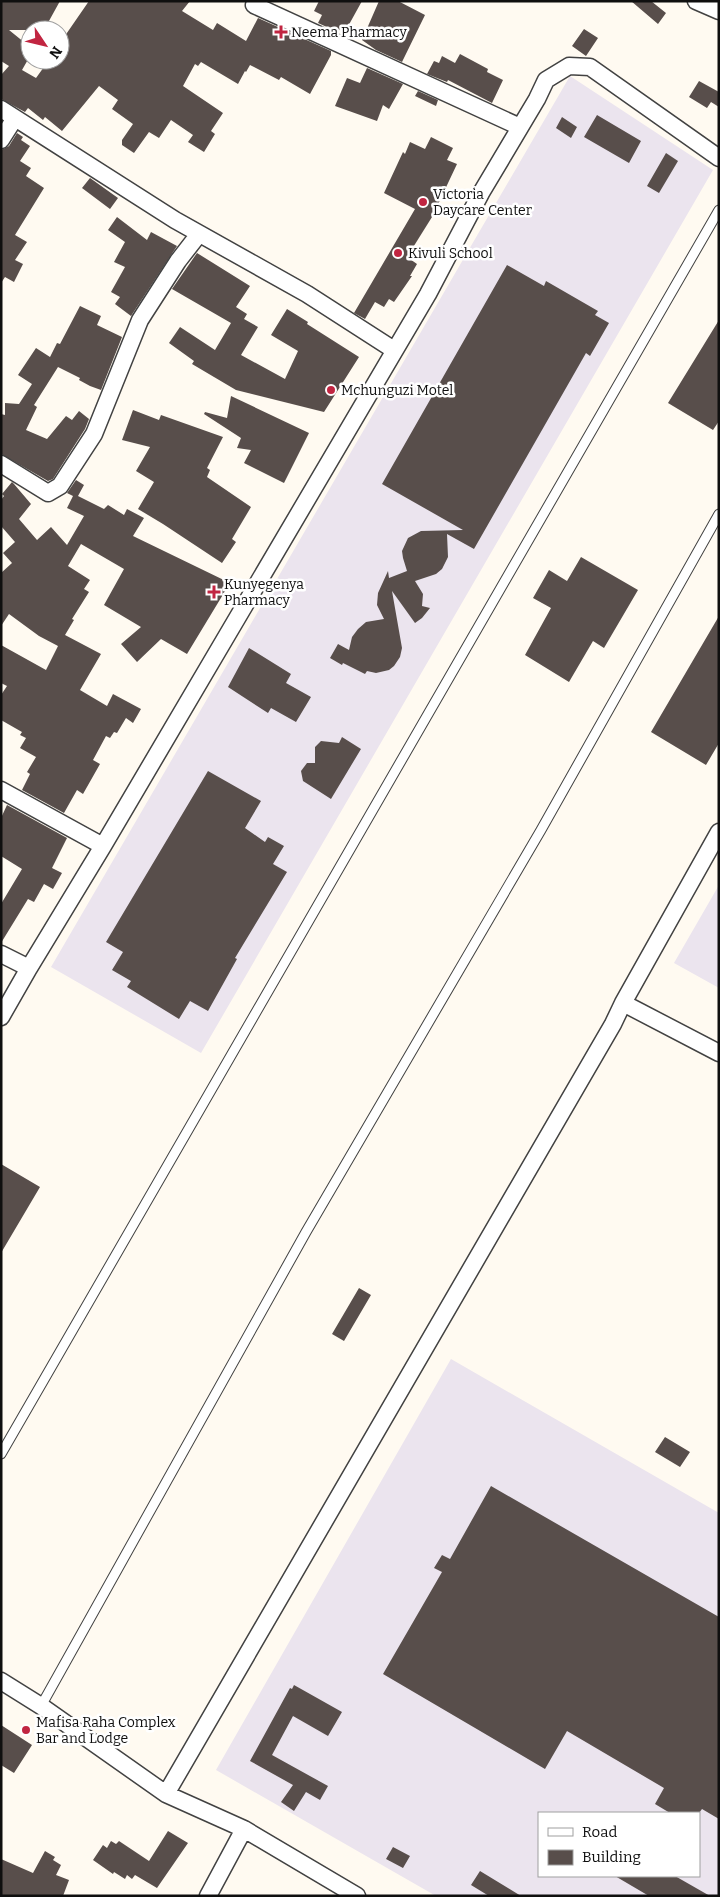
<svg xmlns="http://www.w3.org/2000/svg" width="720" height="1897" viewBox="0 0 720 1897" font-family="Bitter,serif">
	<rect width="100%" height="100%" fill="#fffaf1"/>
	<path fill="#ebe4ee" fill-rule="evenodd" d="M570,76L713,170L201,1053L51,967Z
		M719,885V988L674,963Z
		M451,1359L719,1513V1896H436L216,1770ZM539,1813H699V1876H539Z"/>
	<path fill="#584e4b" d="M1,1H60L44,30H9L30,47V56L22,70L36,78L49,60H60V43L89,1H190L182,11L213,30L217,23L246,41L258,18L331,51V55L310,94L281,77L279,80L250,65L246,72L245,71L238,84L201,62L198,66L195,64L183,86L223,113L211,131L215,134L204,152L188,142L193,135L171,120L159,138L149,132L134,153L122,145V140L133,124L112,109L118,100L99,86L62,131L45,117L43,120L28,108L25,112L1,99V75L9,66L1,61Z
		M319,1H362L346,30L341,27L338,32L318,23L322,15L314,11Z
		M379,1H398L425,15L402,62L376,50L362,40Z
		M631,1H651L666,13L658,24Z
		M584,29L598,38L586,56L572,46Z
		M460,54L488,69L487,72L503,80L492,103L448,80L447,82L427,74L434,61L439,63L442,56L455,63Z
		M367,68L403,84L389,109L383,105L377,121L335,106L347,78L360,83Z
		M699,81L719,92V107L711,102L707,108L689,97Z
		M418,91L438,100L436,106L415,96Z
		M597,115L641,141L629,163L584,137Z
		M562,117L577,127L571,138L556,128Z
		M17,133L23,137L21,140L30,146L20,161L31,168L26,176L44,188L15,235L27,242L15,260L23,264L14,282L5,277L1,283V150L9,146Z
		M431,137L453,148L447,160L457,164L432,217L407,257L417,264L410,276H412L394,302L389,299L384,307L375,302L365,319L354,313L415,209L384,193L403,152L405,154L410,142L425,149Z
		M666,153L678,161L659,193L647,186Z
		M90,178L118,198L110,209L82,188Z
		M117,217L147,240L151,232L177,246L131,316L115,304L120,297L111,292L125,267L114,262L125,242L108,230Z
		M197,253L250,286L236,307L247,314L244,319L258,327L241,355L285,379L298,351L271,335L287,309L308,322L307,324L359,357L324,412L236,390L192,364L194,361L169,343L180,327L215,350L231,323L172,289Z
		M507,265L544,286L546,281L598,311L595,315L609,323L590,356L586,353L474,549L447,534L448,557L442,569L436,574L415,581L423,594L422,606L430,608L422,618L415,623L392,591L402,648L400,657L394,666L389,670L376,673L367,671L365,674L343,663L342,665L330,658L338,644L349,650L352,637L358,629L366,622L384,619L377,605L378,593L388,571L389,578L407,571L403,558L402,551L408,538L421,531L463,530L382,484Z
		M80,306L101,316L97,325L122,337L101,390L90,386L79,380L80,378L58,367L34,405L37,407L26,430L47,439L66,416L72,420L79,411L89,419L85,429L53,479L48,481L1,454V414L5,415V403L19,404L32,384L18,375L36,348L50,357L57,343L60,344Z
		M719,320V421L713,430L668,403Z
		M231,396L309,433L284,483L244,463L251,450L237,448L241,438L204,414L205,412L227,418Z
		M133,410L159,420L161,415L223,437L207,468L210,470L207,477L251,507L232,539L236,542L222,563L163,524L138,509L154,482L136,471L150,447L122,440Z
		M76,480L84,485L78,496L104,509L108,505L124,515L127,509L144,518L133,536L230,583L187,654L161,639L137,662L121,644L141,627L104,605L124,569L81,544L68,566L90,580L84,589L89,592L72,619L74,620L65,635L101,654L80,690L107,706L113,694L141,709L133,723L126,718L117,733L114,732L110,738L106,736L93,760L100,764L83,794L77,790L64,813L22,790L30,774L27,772L36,757L20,748L26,738L20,735L22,732L1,720V695L7,686L1,683V645L46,670L58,646L39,636L9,614L1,626V573L12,563L3,553L15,542L1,526V500L4,496L2,494L12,482L14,484L31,504L19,519L37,540L51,527L67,545L84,516L67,508L73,496L67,493Z
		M581,557L638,590L604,648L593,641L569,682L525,655L551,608L533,598L549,570L567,581Z
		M719,616V743L706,765L651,732Z
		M249,648L291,674L286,683L311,697L296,722L271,708L268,713L228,687Z
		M342,737L361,749L331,799L303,781L301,771L307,763H315V747L321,741L339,743Z
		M208,771L261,801L245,828L265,842L268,837L284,846L273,864L287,872L235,958L237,959L208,1011L190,1001L179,1019L127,987L131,981L112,970L123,952L106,942Z
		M7,805L67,838L52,868L62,873L53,889L44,884L34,902L28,899L1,943V904L22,869L1,856V818Z
		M1,1164L40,1187L1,1253Z
		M359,1288L371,1295L344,1341L332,1334Z
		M665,1437L690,1452L680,1467L655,1452Z
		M491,1486L719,1617V1819L702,1809L699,1813H670L655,1804L664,1788L567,1731L545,1769L383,1674L442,1572L434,1568L442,1555L450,1559Z
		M294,1685L342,1712L328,1736L293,1716L272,1755L328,1786L320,1800L306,1792L294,1811L281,1802L293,1785L250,1761L290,1688L292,1689Z
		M1,1725L32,1745L14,1773L1,1765Z
		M168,1831L188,1843L157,1888L135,1875L132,1879L127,1875L125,1879L114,1872L113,1874L93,1860L103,1845L107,1848L111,1841L116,1844L119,1841L149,1861Z
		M393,1847L410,1856L403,1868L386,1859Z
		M45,1851L55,1857L53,1860L61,1865L56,1875L69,1880L63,1896H1V1859L33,1873Z
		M480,1871L521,1896H489L471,1885Z
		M615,1876H675L710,1896H649Z"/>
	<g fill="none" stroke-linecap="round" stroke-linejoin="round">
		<g stroke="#424242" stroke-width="11">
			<path id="service" d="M1,1454L719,210
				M41,1706L306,1232L541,830L719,514"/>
		</g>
		<g stroke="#424242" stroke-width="19">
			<path id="minor" d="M696,1L719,11
				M254,5L520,127
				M1,109L175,220L307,294L394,350
				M1,140L15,118
				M1,464L48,493L60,486L94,434L140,320L178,261L199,234
				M1,790L103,846
				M1,954L29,968
				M623,1003L719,1053
				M1,1017L29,968L103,846L428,294L481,193L537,99L546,80L569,66L590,67L719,158
				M1,1681L41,1706L166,1794L244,1829L357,1896
				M166,1794L613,1024L623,1003L719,832
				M208,1896L244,1829"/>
		</g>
		<use href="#service" stroke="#fff" stroke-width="9"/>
		<use href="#minor" stroke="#fff" stroke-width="16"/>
	</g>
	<g fill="#c12541" stroke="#fff" stroke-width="2">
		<path d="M278.5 24.5h5v5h5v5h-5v5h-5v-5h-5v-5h5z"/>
		<circle cx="423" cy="202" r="5"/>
		<circle cx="398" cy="253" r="5"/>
		<circle cx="331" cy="390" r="5"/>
		<path d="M211.5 584.5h5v5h5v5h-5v5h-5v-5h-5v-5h5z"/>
		<circle cx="26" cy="1730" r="5"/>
	</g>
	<g text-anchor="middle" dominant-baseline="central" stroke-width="5" stroke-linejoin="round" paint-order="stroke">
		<g font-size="14" fill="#0f0f0f" stroke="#fff" text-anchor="start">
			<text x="291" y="32">Neema Pharmacy</text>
			<text x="433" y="194">Victoria<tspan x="433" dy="16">Daycare Center</tspan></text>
			<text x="408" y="253">Kivuli School</text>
			<text x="341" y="390">Mchunguzi Motel</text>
			<text x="224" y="584">Kunyegenya<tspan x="224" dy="16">Pharmacy</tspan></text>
			<text x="36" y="1722">Mafisa Raha Complex<tspan x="36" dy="16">Bar and Lodge</tspan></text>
		</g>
	</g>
	<rect width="720" height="1897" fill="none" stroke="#0f0f0f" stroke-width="5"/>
	<rect x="538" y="1812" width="162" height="65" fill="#ffffff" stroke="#9f9f9f"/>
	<rect x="548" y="1828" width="25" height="8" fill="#ffffff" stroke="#9f9f9f"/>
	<text x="582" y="1837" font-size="15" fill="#0f0f0f">Road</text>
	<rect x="548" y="1850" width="25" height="15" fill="#584e4b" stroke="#9f9f9f"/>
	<text x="582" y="1862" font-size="15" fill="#0f0f0f">Building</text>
	<g transform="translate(45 45) rotate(125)"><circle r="24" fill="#ffffff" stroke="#9f9f9f"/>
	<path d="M0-4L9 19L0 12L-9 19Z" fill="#c12541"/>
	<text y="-8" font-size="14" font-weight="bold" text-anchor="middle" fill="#0f0f0f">N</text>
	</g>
</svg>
